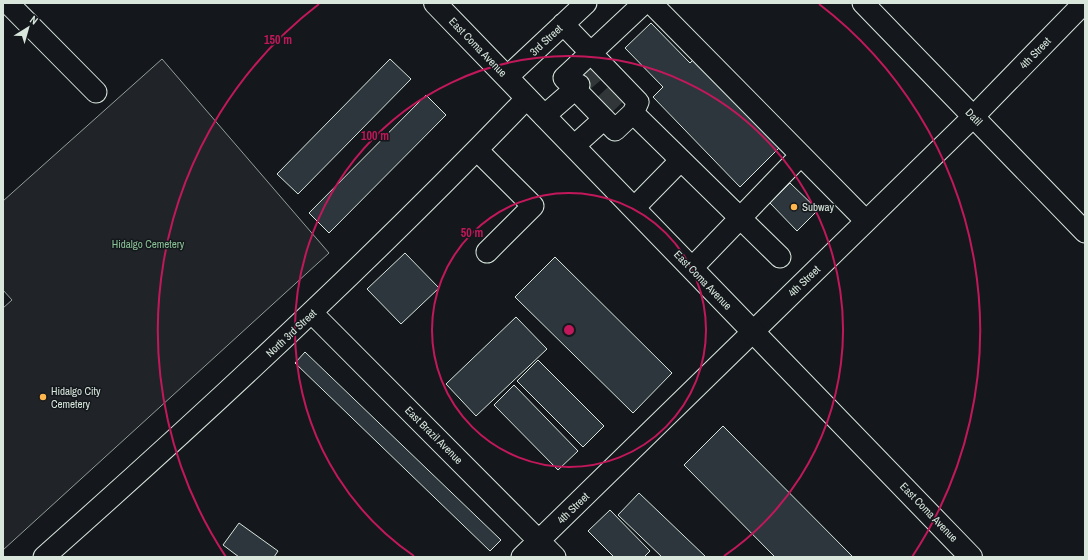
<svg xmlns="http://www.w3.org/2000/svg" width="1088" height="560" viewBox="0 0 1088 560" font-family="'Archivo Narrow',sans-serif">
	<rect width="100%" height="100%" fill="#14181c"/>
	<path fill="#202428" stroke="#939e99" d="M162,59L329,253L3,550V308L12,300L3,290V201Z"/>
	<path fill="#2c363c" stroke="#d8e6dc" d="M651,23L690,63L693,60L779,148L740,187L653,97L663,87L625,48Z
		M390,59L411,79L298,194L277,174Z
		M426,95L446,115L329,233L309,213Z
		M790,183L818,210L797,231L770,203Z
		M405,253L439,288L401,324L367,289Z
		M555,257L672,373L633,413L515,297Z
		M516,317L547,349L476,416L446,384Z
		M305,352L501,540L490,551L295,363Z
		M538,360L604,426L583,447L517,381Z
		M514,385L578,451L558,470L494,405Z
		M723,426L853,557H775L684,465Z
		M639,493L706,557H662L618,515Z
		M610,510L650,551L644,557H614L588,531Z
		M239,523L278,551L274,557H239L223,545Z"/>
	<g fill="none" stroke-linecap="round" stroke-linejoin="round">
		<path stroke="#313739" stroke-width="21" stroke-dasharray="21 10" stroke-linecap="butt" d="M579,85L594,72
			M600,109L616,94"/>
		<g stroke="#d8e6dc" stroke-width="23">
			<path id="minor" d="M8,3L96,92
				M651,3L866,221
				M863,3L1085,232
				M563,24L638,102L633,113L780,257
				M507,77L586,3
				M579,85L575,89L564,78L644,3
				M544,116L575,89L615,130L633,113
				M574,146L604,119
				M477,150L533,206L487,252
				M634,208L681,160
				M692,268L801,155
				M312,313L555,557
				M44,557C210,410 373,259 527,98
				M522,557L974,116L1084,3"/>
		</g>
		<g stroke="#d8e6dc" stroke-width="24">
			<path id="major" d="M435,3L971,557"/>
		</g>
		<use href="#minor" stroke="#14181c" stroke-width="21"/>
		<use href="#major" stroke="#14181c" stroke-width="22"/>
	</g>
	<g fill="none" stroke="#c2185b" stroke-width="2">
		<circle cx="569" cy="330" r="137"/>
		<path d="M414 556A274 274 0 1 1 724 556"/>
		<path d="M226 557A411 411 0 0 1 319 4M819 4A411 411 0 0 1 912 557"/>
	</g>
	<g fill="#ffb74d" stroke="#14181c" stroke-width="1.5">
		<circle cx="794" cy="207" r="4"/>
		<circle cx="43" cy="397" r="4"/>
	</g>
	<g text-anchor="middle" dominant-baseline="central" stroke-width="3" stroke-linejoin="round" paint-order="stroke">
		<g font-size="11" fill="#d8e6dc" stroke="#14181c">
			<text transform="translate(546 40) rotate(-43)">3rd Street</text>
			<text transform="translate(478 47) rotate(46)">East Coma Avenue</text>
			<text transform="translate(1035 53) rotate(-46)">4th Street</text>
			<text transform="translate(974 117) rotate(46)">Datil</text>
			<text transform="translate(703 280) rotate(46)">East Coma Avenue</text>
			<text transform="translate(804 281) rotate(-44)">4th Street</text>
			<text transform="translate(291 333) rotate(-43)">North 3rd Street</text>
			<text transform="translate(434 435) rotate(45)">East Brazil Avenue</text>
			<text transform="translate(573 508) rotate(-44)">4th Street</text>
			<text transform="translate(929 512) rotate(46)">East Coma Avenue</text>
		</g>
		<g font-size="11" fill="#d8e6dc" stroke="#14181c" text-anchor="start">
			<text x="802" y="207">Subway</text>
			<text x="51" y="391">Hidalgo City<tspan x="51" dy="13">Cemetery</tspan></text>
		</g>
		<g font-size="11" fill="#8ac095" stroke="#14181c">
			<text x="148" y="244">Hidalgo Cemetery</text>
		</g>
	</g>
	<circle cx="569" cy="330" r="6" fill="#c2185b" stroke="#14181c" stroke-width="2"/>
	<g font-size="12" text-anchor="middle" font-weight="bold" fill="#c2185b" stroke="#14181c" stroke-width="3" stroke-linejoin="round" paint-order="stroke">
		<text x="278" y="44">150 m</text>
		<text x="375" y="140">100 m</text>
		<text x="472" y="237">50 m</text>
	</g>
	<rect width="1088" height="560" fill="none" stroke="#d8e6dc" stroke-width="8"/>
	<g transform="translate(28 28) rotate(37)" stroke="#14181c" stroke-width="3" paint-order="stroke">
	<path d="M0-3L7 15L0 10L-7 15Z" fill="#d8e6dc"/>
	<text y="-6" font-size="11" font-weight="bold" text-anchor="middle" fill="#d8e6dc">N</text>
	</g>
</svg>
